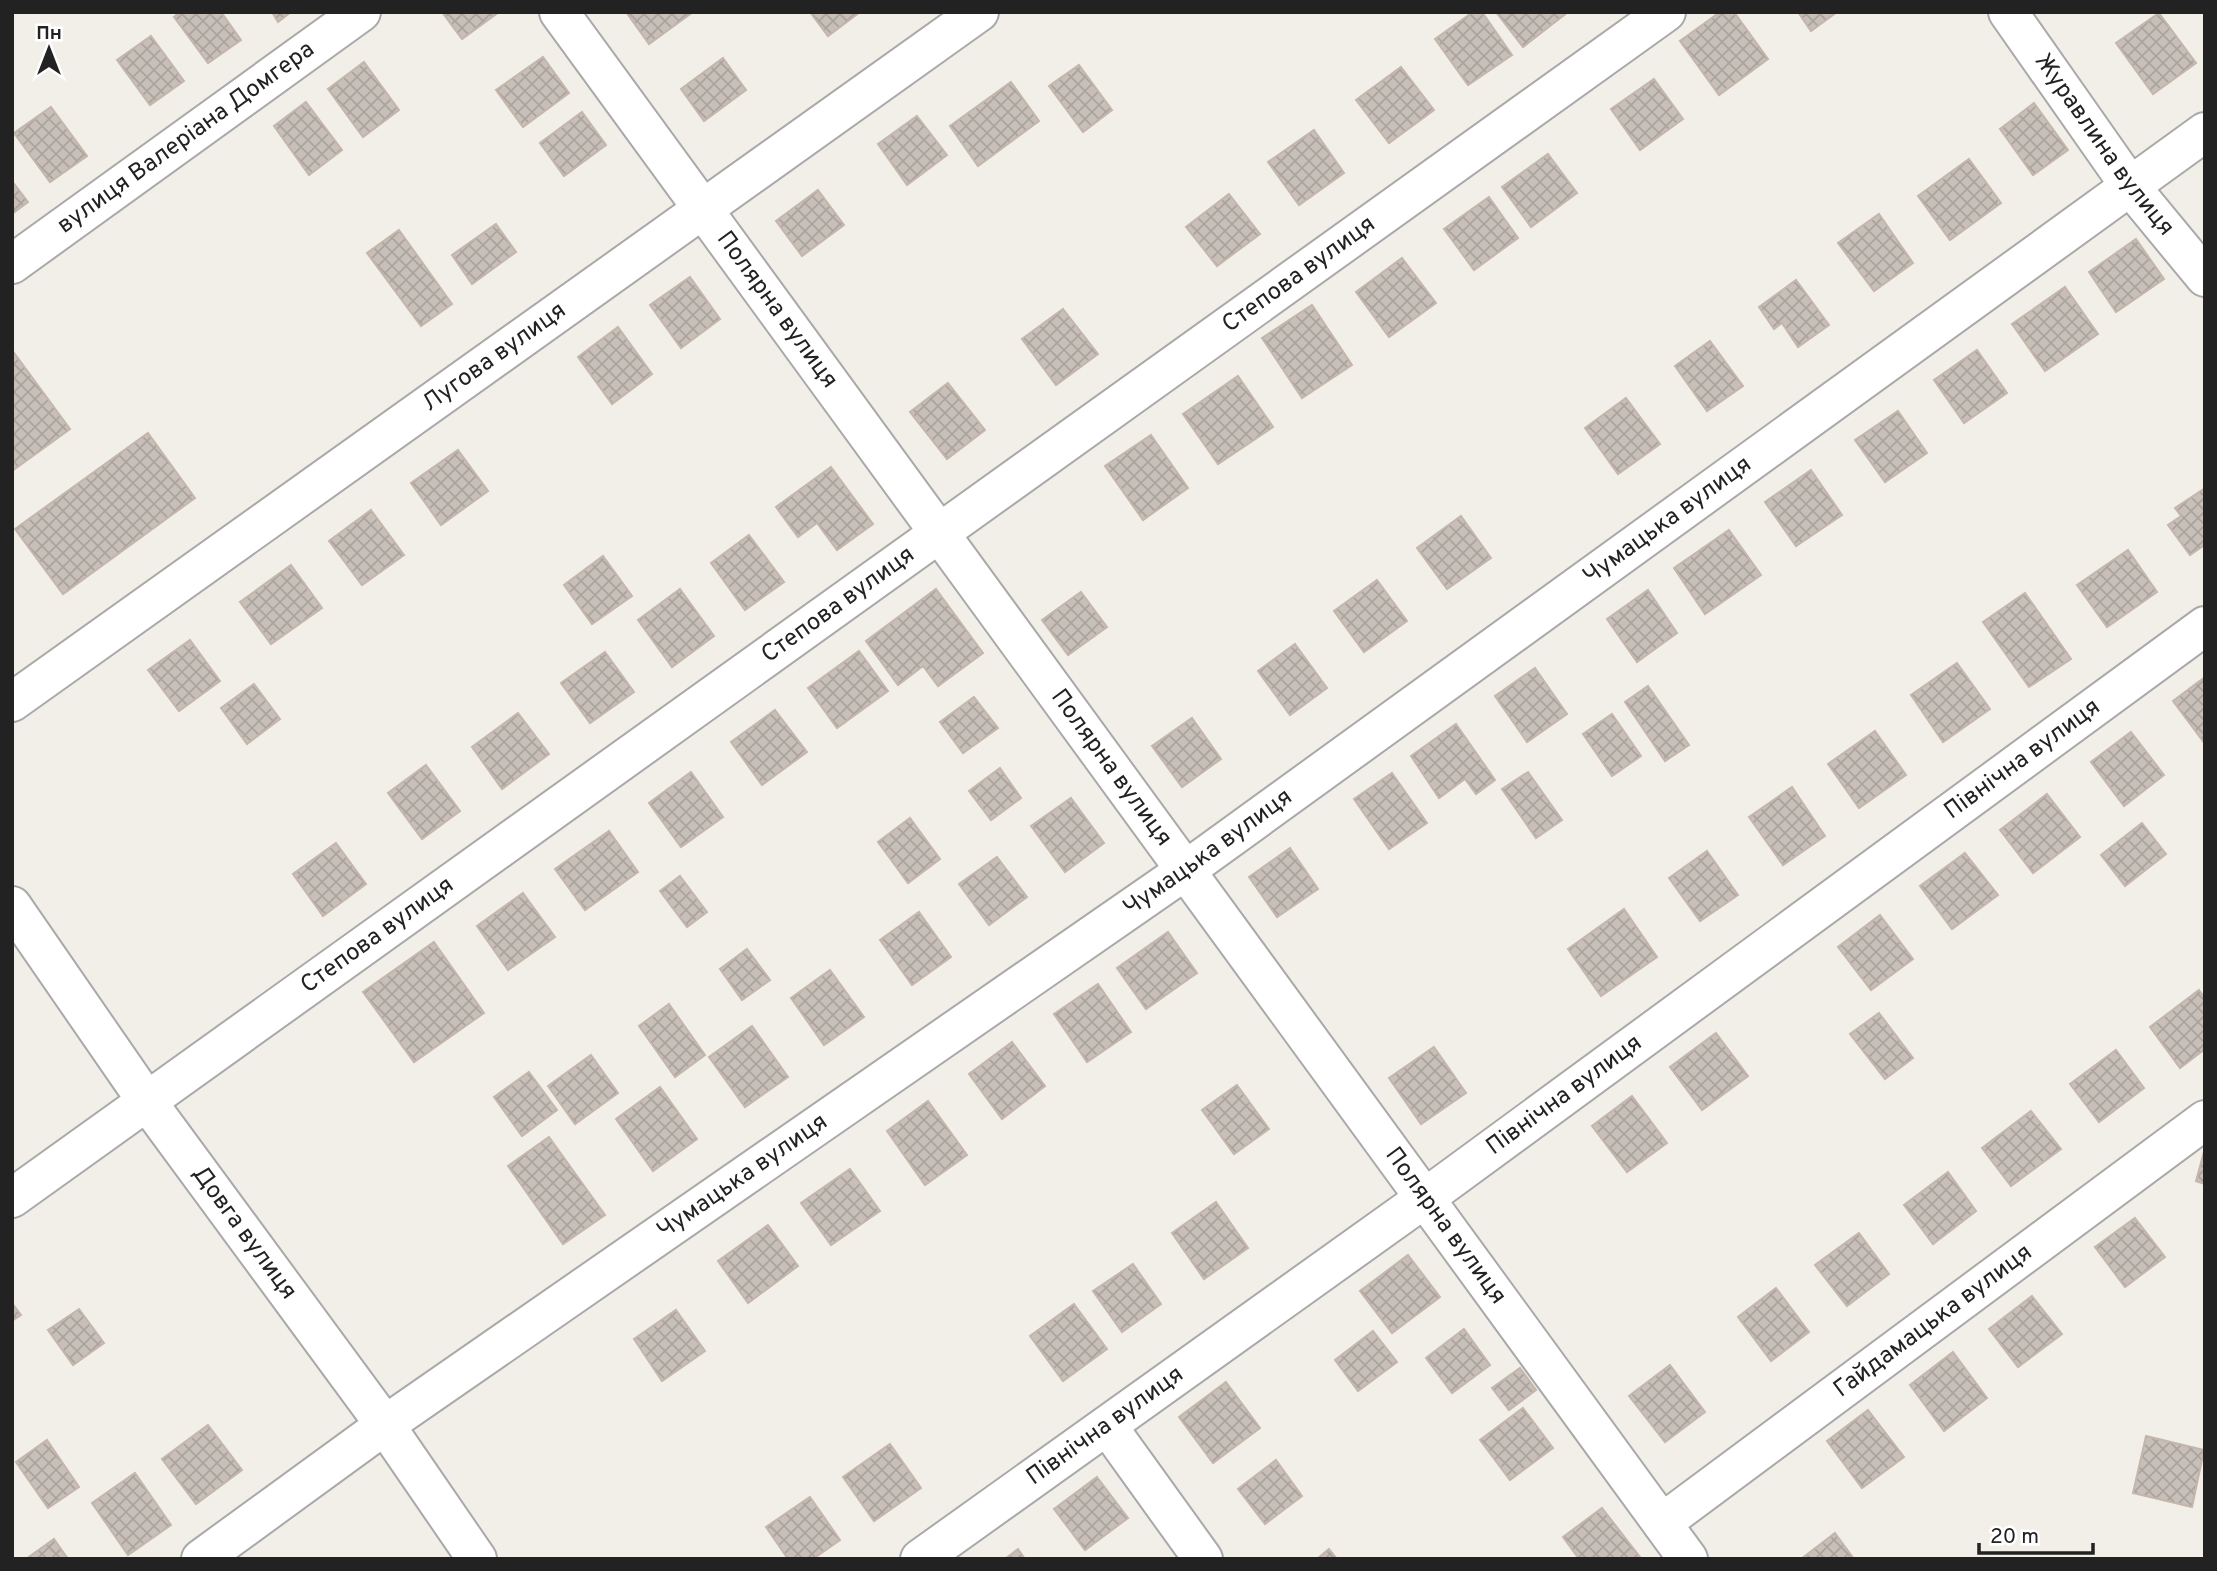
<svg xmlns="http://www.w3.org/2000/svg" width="2217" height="1571" viewBox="0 0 2217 1571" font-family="Overpass,sans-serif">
	<defs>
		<pattern id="building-cross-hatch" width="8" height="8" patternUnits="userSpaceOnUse" patternTransform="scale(1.75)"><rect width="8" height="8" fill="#c7bfb8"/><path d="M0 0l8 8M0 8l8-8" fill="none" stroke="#aba49e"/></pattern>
	</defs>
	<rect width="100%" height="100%" fill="#f2efe9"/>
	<path fill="url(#building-cross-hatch)" stroke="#c4b6ab" stroke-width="2" d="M180,12H221L241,40L208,63L174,17Z
		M272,12H291L278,22Z
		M442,12H499L462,39Z
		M626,12H693L649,44Z
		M810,12H860L828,36Z
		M1473,12H1482L1512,55L1468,85L1435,39Z
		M1496,12H1568L1523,47Z
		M1720,12H1734L1768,59L1719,95L1680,41Z
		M1798,12H1837L1811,31Z
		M2159,13L2196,63L2153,94L2116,43Z
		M151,36L184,81L150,105L117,60Z
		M543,57L569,93L523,127L496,90Z
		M723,58L746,90L704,121L681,89Z
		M364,62L399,110L363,137L328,89Z
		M1079,65L1112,110L1083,132L1049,86Z
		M1401,67L1434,110L1389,143L1356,100Z
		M1654,79L1683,119L1640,150L1611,109Z
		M1011,82L1039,121L978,166L950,126Z
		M306,102L342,150L309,175L274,126Z
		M2034,103L2068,150L2033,175L2000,129Z
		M51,107L87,156L50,182L14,133Z
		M582,112L606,145L564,176L540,143Z
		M917,116L947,155L907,185L878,144Z
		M1314,130L1344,173L1299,205L1268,162Z
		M1548,154L1577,193L1531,227L1502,187Z
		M1969,159L2001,203L1950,240L1918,196Z
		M12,181L28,202L12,214Z
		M818,190L844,225L802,256L776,221Z
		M1229,194L1260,234L1217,266L1186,227Z
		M1489,197L1518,238L1474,270L1444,229Z
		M1879,214L1913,263L1874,291L1838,243Z
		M496,224L516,252L472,284L452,255Z
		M399,230L452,304L421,326L367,253Z
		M2136,239L2164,279L2116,312L2089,272Z
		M1402,258L1436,303L1389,337L1356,292Z
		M690,277L720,319L681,348L650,305Z
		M1796,280L1829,325L1798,347L1782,323L1774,329L1759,307Z
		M2065,287L2098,334L2045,371L2012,324Z
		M1312,305L1352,365L1302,398L1262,338Z
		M1063,309L1098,354L1056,385L1022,339Z
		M618,327L652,374L612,404L578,357Z
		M1710,341L1743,386L1707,411L1675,366Z
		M12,350L70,429L12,471Z
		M1977,350L2007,393L1964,423L1934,380Z
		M1238,376L1273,427L1218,464L1183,414Z
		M948,383L985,430L947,459L910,412Z
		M1626,398L1660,444L1618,474L1585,428Z
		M1898,411L1927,453L1885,482L1855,440Z
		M148,433L195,498L63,594L15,529Z
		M1151,435L1188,488L1143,520L1105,466Z
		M458,450L488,491L441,525L411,483Z
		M831,467L873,524L837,550L817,523L798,537L776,507Z
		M1811,470L1842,515L1796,546L1765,502Z
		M2205,488V548L2203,546L2190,555L2168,525L2181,516L2175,508Z
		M371,510L404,555L362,585L329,541Z
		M1461,516L1491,558L1447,589L1417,548Z
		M1729,530L1761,575L1705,614L1674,568Z
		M749,535L784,582L745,610L711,563Z
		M2128,550L2157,592L2107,627L2077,585Z
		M603,556L632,596L592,624L564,585Z
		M291,565L322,608L271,644L240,602Z
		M1377,580L1407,621L1364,652L1334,611Z
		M680,589L714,636L672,667L638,620Z
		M936,589L983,653L938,686L923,666L898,685L866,641Z
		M1648,590L1677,633L1637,662L1607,619Z
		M1081,592L1107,627L1068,655L1042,620Z
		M2025,593L2071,659L2029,687L1983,622Z
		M190,640L220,681L179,711L148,670Z
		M1295,644L1327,688L1290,715L1258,671Z
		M859,651L888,691L837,728L808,688Z
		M605,652L634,692L590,723L561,683Z
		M1957,663L1990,709L1943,742L1911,695Z
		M1535,668L1567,714L1527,742L1495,696Z
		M2205,677V744L2173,701Z
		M254,684L280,719L247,744L221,708Z
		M1648,686L1689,745L1665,761L1625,702Z
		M974,697L998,728L963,753L940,722Z
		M775,710L807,752L762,785L731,742Z
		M518,713L549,754L502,789L472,747Z
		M1612,714L1641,756L1612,776L1583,734Z
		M1192,718L1221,759L1182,787L1152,746Z
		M1456,724L1495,780L1476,794L1465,779L1439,798L1411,756Z
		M1875,731L1906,775L1859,808L1828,764Z
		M2131,732L2164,775L2124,806L2091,762Z
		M426,765L460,811L422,839L388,793Z
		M1000,768L1021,798L991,820L969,791Z
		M691,772L723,817L681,847L649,803Z
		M1528,772L1562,820L1536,838L1502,789Z
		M1392,773L1427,823L1389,849L1354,799Z
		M1792,787L1825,836L1783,865L1749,817Z
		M2047,794L2080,837L2033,873L2000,830Z
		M1071,798L1104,843L1065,872L1031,826Z
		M910,818L940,859L908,883L878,842Z
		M2142,823L2166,854L2125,886L2101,855Z
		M609,831L638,872L585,910L555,869Z
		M336,843L366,884L323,916L293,874Z
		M1290,848L1318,889L1277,917L1249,877Z
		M1707,851L1738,895L1700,921L1669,878Z
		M1965,853L1998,895L1952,929L1920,886Z
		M997,857L1027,897L989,925L959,884Z
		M680,876L707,912L687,927L660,891Z
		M523,893L555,937L508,970L477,926Z
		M1624,909L1657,957L1601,996L1568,949Z
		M919,912L951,957L912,985L880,940Z
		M1880,915L1913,959L1871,990L1838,947Z
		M1168,932L1197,973L1146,1009L1117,968Z
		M434,942L484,1013L414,1062L363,992Z
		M747,949L770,980L742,1000L720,969Z
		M830,970L864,1017L824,1045L791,998Z
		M1098,984L1131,1032L1087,1062L1054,1014Z
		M2199,990L2205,998V1049L2180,1068L2150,1027Z
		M669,1004L705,1055L675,1077L639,1026Z
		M1879,1013L1913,1058L1885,1079L1850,1034Z
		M752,1026L788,1077L745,1107L709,1057Z
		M1716,1033L1748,1076L1702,1110L1670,1067Z
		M1012,1042L1045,1086L1002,1119L969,1074Z
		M1434,1047L1466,1093L1421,1124L1389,1078Z
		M2116,1050L2144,1088L2099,1122L2070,1084Z
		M591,1055L618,1093L575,1124L548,1086Z
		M529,1072L557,1110L522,1136L494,1097Z
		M1237,1085L1269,1129L1234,1154L1202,1110Z
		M660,1087L697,1139L653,1171L616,1119Z
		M1632,1096L1667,1143L1627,1172L1592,1126Z
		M928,1101L967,1155L925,1185L887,1131Z
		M2031,1111L2061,1149L2011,1186L1982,1148Z
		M549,1137L605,1215L563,1244L508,1166Z
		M2205,1148V1184L2196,1181Z
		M850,1169L880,1211L831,1245L801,1203Z
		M1948,1172L1976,1211L1933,1244L1904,1205Z
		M1216,1202L1248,1248L1204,1279L1172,1233Z
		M2135,1218L2165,1257L2125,1287L2095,1247Z
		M768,1225L798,1266L748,1303L718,1261Z
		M1859,1233L1889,1274L1847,1306L1815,1265Z
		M1408,1255L1440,1297L1392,1333L1360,1291Z
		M1133,1264L1161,1304L1122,1332L1093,1291Z
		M1776,1288L1809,1332L1771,1361L1738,1317Z
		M2032,1296L2062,1334L2018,1367L1989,1329Z
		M12,1303L21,1315L12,1321Z
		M1074,1304L1107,1349L1063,1381L1030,1336Z
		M79,1309L104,1343L73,1365L48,1330Z
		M676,1310L705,1351L662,1381L634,1339Z
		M1464,1329L1490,1365L1452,1393L1426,1358Z
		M1373,1331L1397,1362L1358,1391L1335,1360Z
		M1953,1352L1987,1398L1944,1431L1910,1385Z
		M1670,1365L1705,1412L1665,1442L1629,1396Z
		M1520,1368L1536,1390L1509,1410L1492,1388Z
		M1226,1382L1260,1428L1213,1463L1179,1417Z
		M1523,1408L1553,1448L1510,1480L1480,1440Z
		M1868,1410L1904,1457L1862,1488L1827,1441Z
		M208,1425L242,1470L196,1504L162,1459Z
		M2146,1436L2204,1450L2192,1507L2133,1493Z
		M47,1440L79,1487L48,1508L16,1462Z
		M890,1444L921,1488L874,1521L843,1477Z
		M1276,1460L1302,1496L1265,1524L1238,1489Z
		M135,1473L171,1525L128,1555L92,1503Z
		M1097,1477L1128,1518L1085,1550L1054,1509Z
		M810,1497L840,1540L813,1559H788L766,1527Z
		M1602,1508L1640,1557L1637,1559H1579L1563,1537Z
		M1835,1533L1854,1559H1801Z
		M54,1539L68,1559H26Z
		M1018,1549L1025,1559H1005Z
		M1329,1549L1337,1559H1317Z"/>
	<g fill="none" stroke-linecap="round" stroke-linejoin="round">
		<g stroke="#a9a9a9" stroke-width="42">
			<g id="minor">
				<path id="s1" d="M559,12L1688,1559"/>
				<path id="s2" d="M2008,12L2130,186L2205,277"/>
				<path id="s3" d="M12,264L361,12"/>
				<path id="s4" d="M12,702L979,12"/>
				<path id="s5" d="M12,906L148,1103L385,1425L477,1559"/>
				<path id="s6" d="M12,1198L1666,12"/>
				<path d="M1108,1427L1203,1559"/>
				<path id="s7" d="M1662,1523L2205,1120"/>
				<path id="s8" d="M201,1559L385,1425L1186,870L2205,132"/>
				<path id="s9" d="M920,1559L1425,1198L2205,626"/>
			</g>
		</g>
		<use href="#minor" stroke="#fff" stroke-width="38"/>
	</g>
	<g text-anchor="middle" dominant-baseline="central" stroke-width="5" stroke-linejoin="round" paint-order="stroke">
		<g font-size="24" fill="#222" stroke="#fff">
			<text stroke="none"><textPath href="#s3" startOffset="215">вулиця Валеріана Домгера</textPath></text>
			<text stroke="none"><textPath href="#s2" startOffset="164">Журавлина вулиця</textPath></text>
			<text stroke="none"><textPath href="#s6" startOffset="1584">Степова вулиця</textPath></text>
			<text stroke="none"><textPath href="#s1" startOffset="369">Полярна вулиця</textPath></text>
			<text stroke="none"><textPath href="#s4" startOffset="593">Лугова вулиця</textPath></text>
			<text stroke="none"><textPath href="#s8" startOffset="1797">Чумацька вулиця</textPath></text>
			<text stroke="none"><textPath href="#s6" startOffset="1017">Степова вулиця</textPath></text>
			<text stroke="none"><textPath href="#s9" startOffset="1362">Північна вулиця</textPath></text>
			<text stroke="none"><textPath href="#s1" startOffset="936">Полярна вулиця</textPath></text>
			<text stroke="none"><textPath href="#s8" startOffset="1230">Чумацька вулиця</textPath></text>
			<text stroke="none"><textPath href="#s6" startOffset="450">Степова вулиця</textPath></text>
			<text stroke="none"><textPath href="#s9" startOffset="794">Північна вулиця</textPath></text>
			<text stroke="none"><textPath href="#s8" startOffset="663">Чумацька вулиця</textPath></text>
			<text stroke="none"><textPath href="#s1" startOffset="1503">Полярна вулиця</textPath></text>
			<text stroke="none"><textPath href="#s5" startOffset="401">Довга вулиця</textPath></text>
			<text stroke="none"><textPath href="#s7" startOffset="338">Гайдамацька вулиця</textPath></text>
			<text stroke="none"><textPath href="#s9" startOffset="228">Північна вулиця</textPath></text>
		</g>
	</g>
	<rect width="2217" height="1571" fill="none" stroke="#222222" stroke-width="28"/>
	<g transform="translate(49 49)" stroke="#ffffff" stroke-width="5" paint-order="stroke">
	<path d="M0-5L12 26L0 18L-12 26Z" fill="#222222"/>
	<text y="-10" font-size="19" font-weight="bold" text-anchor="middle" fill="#222222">Пн</text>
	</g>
	<path d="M1979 1543v10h114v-10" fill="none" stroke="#222222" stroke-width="3.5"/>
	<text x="1990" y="1543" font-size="21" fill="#222222" stroke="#ffffff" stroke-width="5" paint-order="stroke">20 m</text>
</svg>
